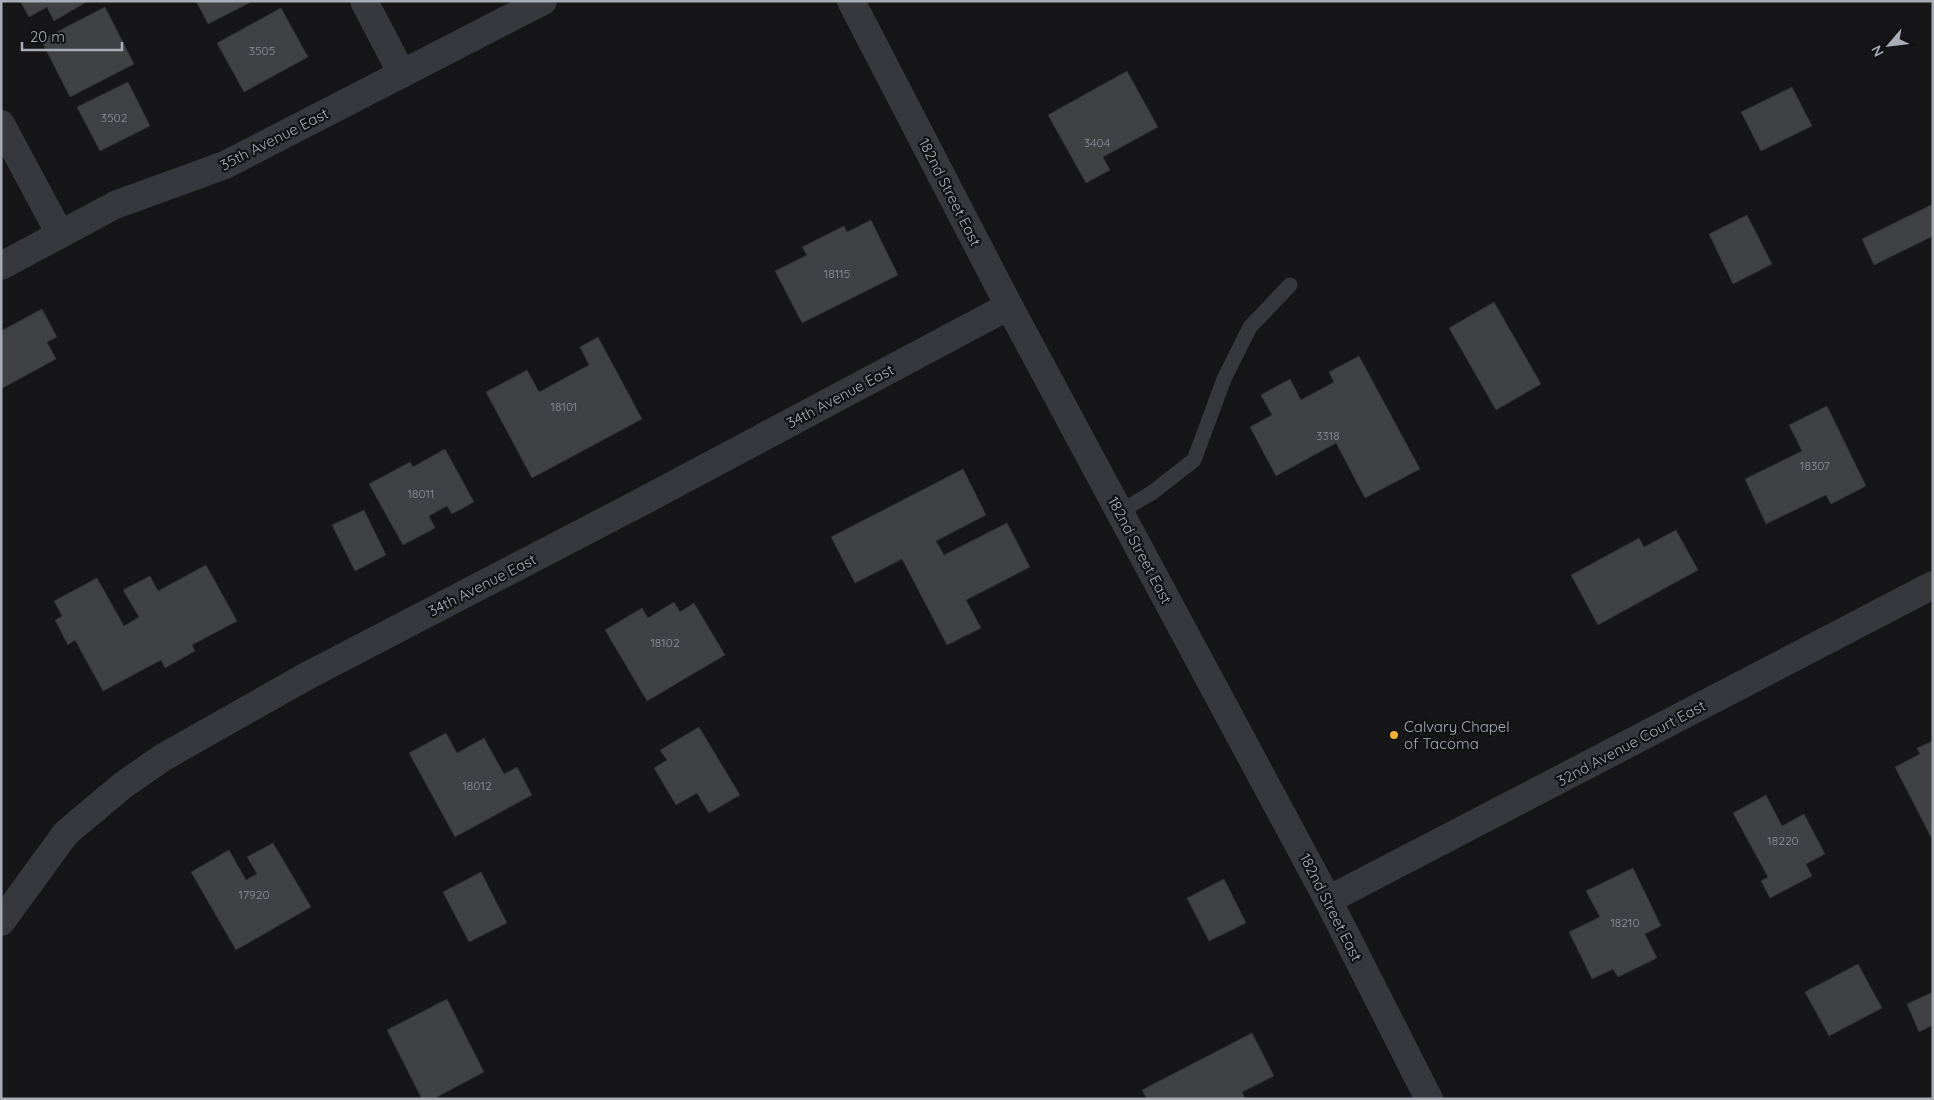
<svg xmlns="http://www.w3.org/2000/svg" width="1934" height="1100" viewBox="0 0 1934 1100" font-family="Quicksand,sans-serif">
	<rect width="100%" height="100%" fill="#161618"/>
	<path fill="#404145" stroke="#303034" d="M20,1H88L54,21L47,7L29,17Z
		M196,1H253L208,24Z
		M105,7L134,64L70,97L41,40Z
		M281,8L308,57L244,92L217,43Z
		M1127,71L1158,127L1103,157L1110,170L1086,183L1048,115Z
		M128,82L150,126L100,151L77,107Z
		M1792,87L1812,126L1761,151L1741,112Z
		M1931,205L1933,209V236L1874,265L1862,239Z
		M1747,215L1772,264L1733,284L1709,234Z
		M871,220L898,275L802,323L775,271L807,255L802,247L844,226L847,232Z
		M1494,302L1541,384L1496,410L1449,328Z
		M42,309L57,337L47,342L56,359L1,389V331Z
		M598,337L642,419L532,478L486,392L527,370L539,392L589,365L580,347Z
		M1359,356L1420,469L1365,498L1336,443L1276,476L1250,427L1272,415L1261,395L1290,379L1301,400L1334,382L1329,372Z
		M1827,406L1866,486L1831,504L1826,495L1766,524L1745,479L1802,451L1789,425Z
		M445,449L474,502L452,514L447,506L429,516L435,528L403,545L369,484L410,462L413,467Z
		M963,469L986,515L936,541L944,555L1007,523L1030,567L966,600L981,628L947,645L902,559L855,583L831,537Z
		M364,510L386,555L355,571L332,525Z
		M1676,530L1698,570L1598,625L1571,575L1639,538L1644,547Z
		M206,565L237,621L192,645L195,651L165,668L161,660L103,691L75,640L68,645L55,620L62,616L54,601L97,578L124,626L139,617L123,590L150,576L158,591Z
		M674,602L680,612L694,603L725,655L647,701L605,630L642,608L648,618Z
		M699,727L740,795L709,813L697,793L676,805L654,768L667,760L660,750Z
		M446,733L457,753L484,738L504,774L517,767L532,795L455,837L409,753Z
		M1933,741V841L1895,767L1920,754L1917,748Z
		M1766,795L1782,826L1804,814L1825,854L1806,864L1812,876L1770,898L1761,881L1768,877L1733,813Z
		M273,843L311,907L236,950L191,872L229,850L246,880L257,874L247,857Z
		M1633,868L1661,926L1645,934L1657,958L1618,977L1613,969L1592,979L1569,932L1600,917L1586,891Z
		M481,872L507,923L469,942L443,892Z
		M1224,879L1246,923L1209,941L1187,898Z
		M1858,964L1882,1008L1829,1036L1805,992Z
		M1933,992V1025L1919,1032L1907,1004Z
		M447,999L484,1072L433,1099H422L387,1030Z
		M1252,1033L1274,1076L1242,1092L1245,1099H1147L1142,1090Z"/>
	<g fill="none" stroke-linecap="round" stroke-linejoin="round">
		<path stroke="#37383d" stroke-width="15" d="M1120,512L1153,492L1194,460L1224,379L1250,327L1290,285"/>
		<path stroke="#37383d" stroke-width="28" d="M364,1L402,74
			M851,1L1009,306L1328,900L1429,1099
			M1,124L60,234
			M1,266L115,205L225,165L543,1
			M1328,900L1933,585
			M1,922L66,833L122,786L162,758L305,677L647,499L1009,306"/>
	</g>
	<circle fill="#f2b134" stroke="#111113" stroke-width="2" cx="1394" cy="735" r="5"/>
	<g text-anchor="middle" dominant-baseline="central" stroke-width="4.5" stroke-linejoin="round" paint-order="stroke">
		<g font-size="12" fill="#8e929b">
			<text x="262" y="50">3505</text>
			<text x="114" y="117">3502</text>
			<text x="1097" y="142">3404</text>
			<text x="837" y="273">18115</text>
			<text x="564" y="406">18101</text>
			<text x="1328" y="435">3318</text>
			<text x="1815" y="465">18307</text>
			<text x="421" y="493">18011</text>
			<text x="665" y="642">18102</text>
			<text x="477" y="785">18012</text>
			<text x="1783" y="840">18220</text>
			<text x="254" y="894">17920</text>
			<text x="1625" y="922">18210</text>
		</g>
		<g font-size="15" fill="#a8adb8" stroke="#111113">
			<text transform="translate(274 139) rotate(-27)">35th Avenue East</text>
			<text transform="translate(950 192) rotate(63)">182nd Street East</text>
			<text transform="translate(840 396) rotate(-28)">34th Avenue East</text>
			<text transform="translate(1140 550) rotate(62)">182nd Street East</text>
			<text transform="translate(482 585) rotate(-27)">34th Avenue East</text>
			<text transform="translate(1631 743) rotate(-28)">32nd Avenue Court East</text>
			<text transform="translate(1331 907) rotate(63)">182nd Street East</text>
		</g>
		<g font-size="15" fill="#a8adb8" stroke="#111113" text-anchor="start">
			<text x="1404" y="726">Calvary Chapel<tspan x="1404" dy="17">of Tacoma</tspan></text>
		</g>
	</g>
	<rect width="1934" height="1100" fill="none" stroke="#a8adb8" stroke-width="5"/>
	<g transform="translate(1889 45) rotate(242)" stroke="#111113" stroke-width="4" paint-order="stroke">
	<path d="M0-4L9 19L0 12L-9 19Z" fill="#a8adb8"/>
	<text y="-8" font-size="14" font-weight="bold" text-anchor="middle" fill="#a8adb8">N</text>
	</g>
	<path d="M22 42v8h100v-8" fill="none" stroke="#a8adb8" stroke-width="2.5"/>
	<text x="30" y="42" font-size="15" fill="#a8adb8" stroke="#111113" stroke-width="4" paint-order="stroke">20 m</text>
</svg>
